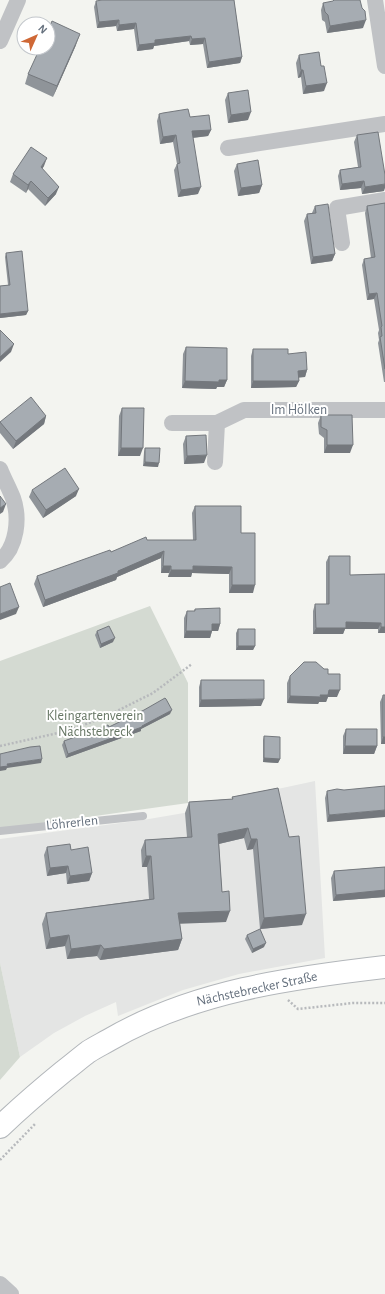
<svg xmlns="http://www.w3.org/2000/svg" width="385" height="1294" viewBox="0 0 385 1294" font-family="'Alegreya Sans',sans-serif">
	<rect width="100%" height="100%" fill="#f3f4f0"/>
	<path fill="#e4e5e4" d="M315,781L325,958L239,974L183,990L118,1016L116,1002L85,1016L54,1033L20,1057L0,963V839L143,820L184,813L207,811L273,790Z"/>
	<path fill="#d4dad2" d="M150,606L188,683V803L9,828H0V661Z
		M0,963L20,1057L0,1080Z"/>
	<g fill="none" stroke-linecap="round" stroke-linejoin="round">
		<g stroke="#b2b6ba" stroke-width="24">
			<path id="secondary" d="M0,1127C21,1107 42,1089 64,1071C72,1065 80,1058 88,1052C94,1048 102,1044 109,1040C193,991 290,978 385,967"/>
		</g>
		<path stroke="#b7b9bc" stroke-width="2.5" stroke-dasharray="2 2" stroke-linecap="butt" d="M0,746L67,731L105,717L153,693L192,664
			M288,1000L298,1009L353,1003H385
			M0,1160L36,1123"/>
		<path stroke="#c0c2c5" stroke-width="8" d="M0,831L143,816"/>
		<path stroke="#c0c2c5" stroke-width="16" d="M375,0L385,66
			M0,41L18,0
			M228,148L385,124
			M342,243L337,208L385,200
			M172,423H217L244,410H385
			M215,462L217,423
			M0,469C4,479 9,488 13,498C20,518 17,547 0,561
			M0,1284L11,1294"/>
		<use href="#secondary" stroke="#fff" stroke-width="22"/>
	</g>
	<path fill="#8f9499" d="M234,0L242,57L240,63L207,68L203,44L190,45L189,41L154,46L153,49L137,51L134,29L117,31L116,26L97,28L94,7L96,1Z
		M323,3L363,28L327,33L325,22L322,20L321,10Z
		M76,45L53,97L25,84L28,74Z
		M299,55L324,91L303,94L301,77L298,78L296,63Z
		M228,93L248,120L228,123L225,100Z
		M159,114L190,117L211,130L208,136L193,138L198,194L178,197L174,170L177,164L173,142L160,144L157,121Z
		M357,135L384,191L362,194L361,188L340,190L338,176L340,170L358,167L354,142Z
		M237,164L262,185L259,193L238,196L234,171Z
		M44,166L42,169L56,194L45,206L28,189L26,193L10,182L13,174Z
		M385,203V382H384L378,343L379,340L378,333L379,330L374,299L367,300L362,265L364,259L371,258L365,213L367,206Z
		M315,206L335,254L332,261L311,264L304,221L307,214L312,213Z
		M6,253L28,311L26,315L0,318V286L8,285L5,257Z
		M186,347L227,380L224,387H217L216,389L182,388L183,354Z
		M253,349L288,354L307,370L305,377H299V381L296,387L251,388V356Z
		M122,408L140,456H118L119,416Z
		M321,415L350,453H324V438L319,434L318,423Z
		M46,416L44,424L13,449L0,433V422Z
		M186,436L204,463L184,464L183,444Z
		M145,448L158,467L143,466L144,452Z
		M32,490L76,496L43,518L29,497Z
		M195,506L241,533L253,593H229V574L192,573L191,577H168L169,573H161V558L117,577L116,580L43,607L34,584L37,576L147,540H193L192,513Z
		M329,556L350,575L385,574V633H378V629H345L343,634H313V611L315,604H326V562Z
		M195,609L220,624L218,631H212L210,638H184V618L187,611H194Z
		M238,629L255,646L253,650H236V633Z
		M97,631L113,642L100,648L95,635Z
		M328,674L337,697H328L326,702H319L318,704L287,703V683L290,676Z
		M201,680L261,706L199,707V687Z
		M383,695H385V744H381L380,702Z
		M170,714L141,729V731L66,758L62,745L64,741L109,727Z
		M346,729L377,746L374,754H343V736Z
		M264,736L280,759L278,763L263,762V740Z
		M278,788L302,925L260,929L253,849L247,850L244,838L219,844L222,892L226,922L180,923L182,939L178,950L100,960L97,956L67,959L65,946L46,949L42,924L46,913L149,899L147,867H142L141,850L145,840L187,837L185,813L189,802L232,799V797Z
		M344,790L327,822L325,798L327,791Z
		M47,847L71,850L92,873L89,881L67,884L66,873L47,876L44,855Z
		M385,867V897L333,901L331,878L334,871Z
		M247,935L264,947L252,953L245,939Z"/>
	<path fill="#74787d" d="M119,20L116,26L97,28L99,22Z
		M366,20L363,28L327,33L330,26Z
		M136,23L134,29L117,31L119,25Z
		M80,34L76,45L53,97L57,86Z
		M191,36L189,41L154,46L153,49L137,51L139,45L155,40Z
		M205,38L203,44L190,45L192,39Z
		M242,57L240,63L207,68L209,62Z
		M301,70H303L301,77L298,78Z
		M327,83L324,91L303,94L306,86Z
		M251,112L248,120L228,123L231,115Z
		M211,130L208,136L190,138L192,131Z
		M176,135L173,142L160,144L163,137Z
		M47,158L44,166L38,175L41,167Z
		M31,181L28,189L26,193L28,185Z
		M364,181L361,188L340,190L342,184Z
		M385,184V188L384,191L362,194L365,187Z
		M262,185L259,193L238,196L241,188Z
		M59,187L56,194L45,206L48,198Z
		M201,187L198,194L178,197L181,190Z
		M335,254L332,261L311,264L313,257Z
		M377,293L374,299L367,300L369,294Z
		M28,311L26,315L0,318V314Z
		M14,344L11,352L0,362V357Z
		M307,370L305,377L296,378L298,371Z
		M219,380H227L224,387H217L216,389L182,388L185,381Z
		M253,381H299L296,387L251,388Z
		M46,416L44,424L13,449L16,441Z
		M327,445H353L350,453H324Z
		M121,448H143L140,456H118Z
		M207,455L204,463L184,464L187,456Z
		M145,462L159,463L158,467L143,466Z
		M79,489L76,496L43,518L46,510Z
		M6,504L3,512L0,514V508Z
		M164,551L161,558L117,577L116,580L43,607L45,600Z
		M163,566H171L169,573H161Z
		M193,566L232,567L229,574L192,573L191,577H168L171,570Z
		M232,585H255L253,593H229Z
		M19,607L16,614L0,620V614Z
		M346,622L381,623L378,629H345L343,634H313L316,628Z
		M212,624H220L218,631H210Z
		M381,627H385V633H378Z
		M186,631H212L210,638H184Z
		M115,638L113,642L100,648L101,644Z
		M238,646H255L253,650H236Z
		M329,690H340L337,697H328L326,702H319L318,704L287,703L290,696L320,695Z
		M264,699L261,706L199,707L201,700Z
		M172,710L170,714L141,729V731L66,758L68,754L142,726Z
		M383,737H385V744H381Z
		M345,746H377L374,754H343Z
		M264,758L280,759L278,763L263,762Z
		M42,759L41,763L7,768L6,770L0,771V767L7,764Z
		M385,810V817L327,822L329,815Z
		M248,828L244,838L214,845L218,834Z
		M251,839H257L253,849L247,850Z
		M146,856H151L147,867H142Z
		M68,866L66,873L47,876L50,868Z
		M92,873L89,881L67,884L70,876Z
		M385,890V897L333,901L336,895Z
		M230,911L226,922L174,924L178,913Z
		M306,914L302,925L260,929L264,918Z
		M69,935L65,946L46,949L50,938Z
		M182,939L178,950L100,960L104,949Z
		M266,943L264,947L252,953L253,949Z
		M101,945L97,956L67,959L71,949Z"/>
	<path fill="#a6acb2" stroke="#74787d" d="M102,0H234L242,57L209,62L205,38L192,39L191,36L155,40V43L139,45L136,23L119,25V20L99,22L96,1Z
		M334,0H360L362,8L365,11L366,20L330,26L328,15L325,12L323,3L333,1Z
		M52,21L80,34L57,86L28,74L40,48H48V30Z
		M319,52L321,66H324L327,83L306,86L303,70H301L299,55Z
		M248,90L251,112L231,115L228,93Z
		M188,109L190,117L209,115L211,130L192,131L201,187L181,190L177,164L180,163L176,135L163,137L159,114L163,113Z
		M378,132L385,175V184L365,187L364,181L342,184L340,170L361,167L357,135Z
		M31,147L47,158L41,167L59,187L48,198L31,181L28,185L13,174Z
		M258,160L262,185L241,188L237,164Z
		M385,203V369L380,337L382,336L381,327L382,326L377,293L369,294L364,259L375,257L367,206Z
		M328,204L335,254L313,257L307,214L316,213L315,206Z
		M22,251L28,311L0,314V286L10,285L6,253Z
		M0,330L14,344L0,357Z
		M186,347L227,348V380H219V382L185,381Z
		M253,349H288V354L306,352L307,370L298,371L299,381H253Z
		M31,397L46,416L16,441L0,422Z
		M122,408H144L143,448H121Z
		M321,415H352L353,445H327V430L321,427Z
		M206,435L207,455L187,456L186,436Z
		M145,448H160L159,463L145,462Z
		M65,468L79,489L46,510L32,490Z
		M0,496L6,504L0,508Z
		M195,506H241V533H255V585H232V567L193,566V570H171V566H163L164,551L118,571V573L45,600L37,576L110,550L111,552L146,537L147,540H196Z
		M329,556H350V575L385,574V627H381V623L346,622V628H316L315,604H329Z
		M10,583L19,607L0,614V587Z
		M220,608V624H212V631H186L187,611H195V609Z
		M109,626L115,638L101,644L97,631Z
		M238,629H255V646H238Z
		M304,662H316L324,669H328V674H340V690H329L328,695H320L321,697L290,696V676Z
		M201,680H264V699L201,700Z
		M383,695H385V737H383Z
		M165,698L166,699L172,710L142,726V727L68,754L64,741L108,725L109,727L144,710Z
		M346,729H377V746H345Z
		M264,736L280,737V759L264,758Z
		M40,746L42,759L7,764L8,766L0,767V754L30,747Z
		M385,786V810L329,815L327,791L337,789L344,790Z
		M278,788L289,837L299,836L306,914L264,918L257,839H251L248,828L218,834L222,892L229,891L230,911L178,913L182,939L104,949L101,945L71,949L69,935L50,938L46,913L154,899L151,856H146L145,840L192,837L189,802L233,799L232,797Z
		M70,844L71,850L88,847L92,873L70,876L68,866L50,868L47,847Z
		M385,867V890L336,895L334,871Z
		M260,929L266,943L253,949L247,935Z"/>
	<g text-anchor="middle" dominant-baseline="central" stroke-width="4" stroke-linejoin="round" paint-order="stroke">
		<g font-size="14" fill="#66717e" stroke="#fff">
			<text x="299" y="410">Im Hölken</text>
			<text transform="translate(72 823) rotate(-6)">Löhrerlen</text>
			<text transform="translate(257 989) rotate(-12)">Nächstebrecker Straße</text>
		</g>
		<g font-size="14" fill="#667664" stroke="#fff">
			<text x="95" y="716">Kleingartenverein<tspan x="95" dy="16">Nächstebreck</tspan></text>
		</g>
	</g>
	<g transform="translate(36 36) rotate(45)"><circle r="19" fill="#ffffff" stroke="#c2c6cb"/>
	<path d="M0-3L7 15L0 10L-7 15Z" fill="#cf6836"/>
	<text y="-6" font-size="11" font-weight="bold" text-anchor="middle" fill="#66717e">N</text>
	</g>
</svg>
